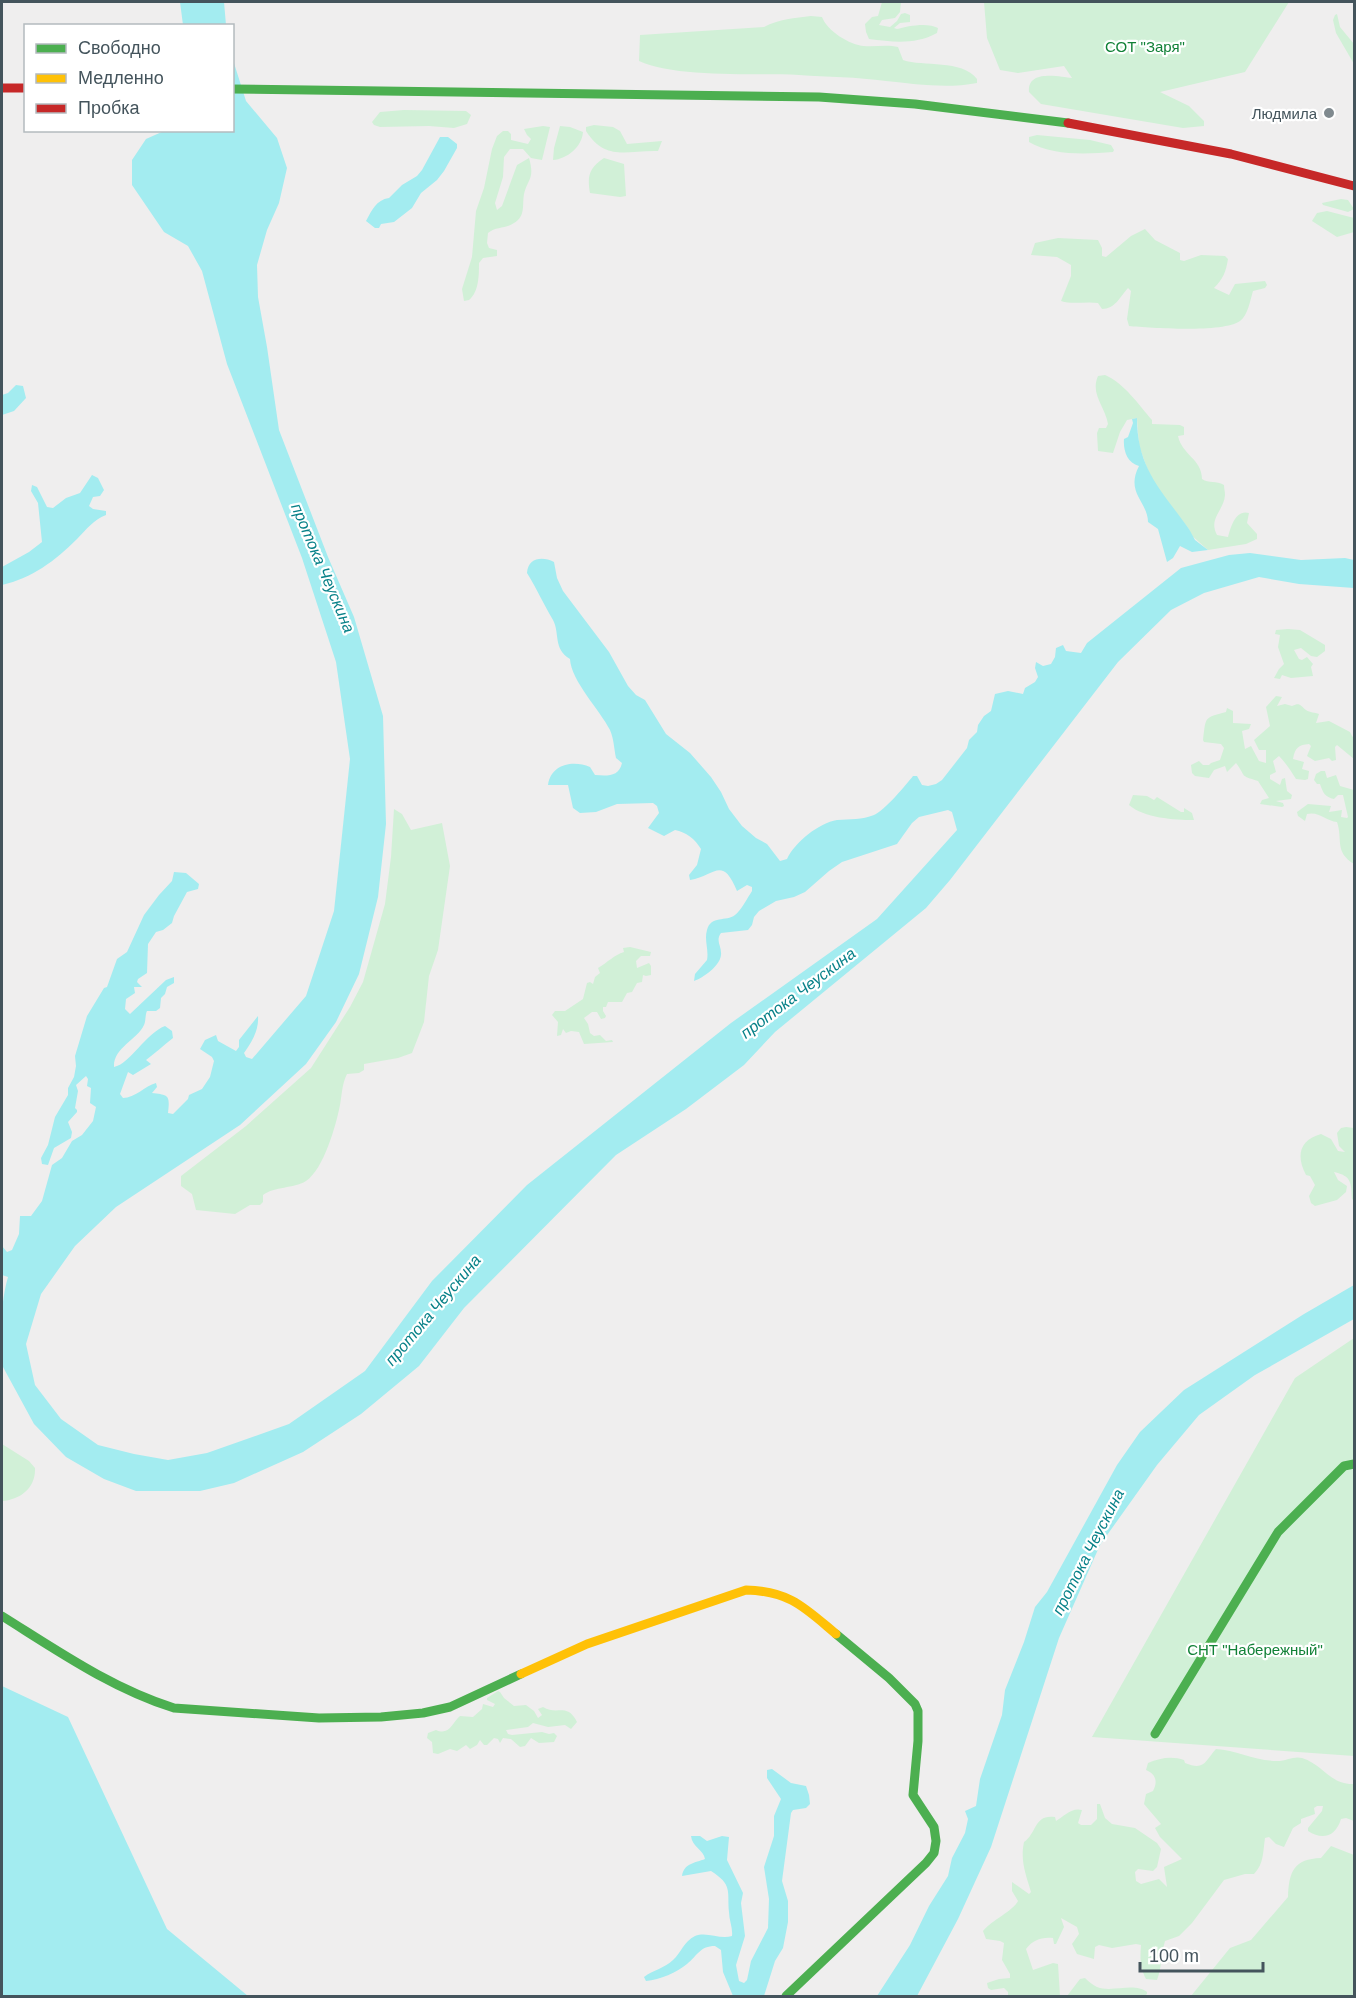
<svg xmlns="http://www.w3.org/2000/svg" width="1356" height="1998" viewBox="0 0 1356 1998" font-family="Arial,sans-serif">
	<rect width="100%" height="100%" fill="#efeeee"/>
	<path fill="#d1f0d7" d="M882,2H901L900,12L895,18L882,20L879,25L890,27L897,21L901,14L905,13L910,15V22L900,23L894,28L897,29C907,26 928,22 938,28L937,33C915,45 893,42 869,39L866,32L865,24L872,17L878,16Z
		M984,2H1289L1245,72L1160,92L1189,106L1204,121V126L1183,128L1041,104L1029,92C1027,69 1060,77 1072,78L1064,66L1018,73L1000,70L987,38Z
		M1337,14L1340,27L1354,44V64L1336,33L1333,20L1335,15Z
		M811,16L822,17C827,31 850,45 864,46C876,47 887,44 898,47L903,60C923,67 962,59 977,79V83C946,89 916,84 886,81C857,77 827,77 799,75C757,73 675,78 639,61L640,35L764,27C779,19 795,18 811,16Z
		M404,110L466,111L471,115L467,124L454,128L429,126L380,127L374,125L372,122L380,112Z
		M594,125L613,127L620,131L627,144L662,141L658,151C627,150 606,162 586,131V127Z
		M543,126L550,127L542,160L531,158L523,149H510L504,157L503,177L495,203L497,210L502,206L517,165L529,158C535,179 528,178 524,194C522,205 526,216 514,223C505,229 496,226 488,233L487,243L489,248L497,250V256L483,258L479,263C479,275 479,292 469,300L464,301L462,289L472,257L476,211L484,188L492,149L497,136L503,131H508L511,134V140L528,144L531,139L527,135L524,129Z
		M560,126L570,127L583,132C582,147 567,159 553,160L554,148Z
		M1037,135L1090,140L1111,145L1114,150L1113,152C1087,154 1052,156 1029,142V137Z
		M604,158L624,164L626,196L620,197L590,193C587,176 589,168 604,158Z
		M1341,199L1348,200L1354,209L1348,212L1323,205L1322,203Z
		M1327,211L1354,218V232L1337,237L1312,221L1317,213Z
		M1145,229L1155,240L1180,253V260L1184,261L1201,255L1225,256L1228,259C1226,272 1223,279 1214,288L1229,295L1235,284L1265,281L1267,285L1265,288L1253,291C1250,301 1248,315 1240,321C1224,333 1150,328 1129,326L1127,319L1131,291L1128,288C1120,297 1115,309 1102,309L1098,303C1085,301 1073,305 1061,301L1071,276V265L1057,257L1031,255L1035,243L1058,238L1098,240L1102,248V256L1106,257L1131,236Z
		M1105,375C1125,384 1138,404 1152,420V424L1180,425L1184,427V435L1178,436C1182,455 1202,459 1202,479C1209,484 1216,480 1224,485C1224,488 1225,492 1225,495C1224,511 1208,518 1217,535L1228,537C1231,526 1236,509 1249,513L1247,523L1257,534V539L1246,544L1208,550L1190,534L1189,529L1162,495L1150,476L1139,446L1137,418L1127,420L1120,432L1113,453L1098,451L1097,433L1099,428H1106L1108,424C1105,406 1090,394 1098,376Z
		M1288,629L1300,630L1325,645V651L1317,657L1311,656L1301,648L1294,650L1299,659L1302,660L1307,657L1313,664L1311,667L1313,676L1291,678L1282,675L1280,679L1274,678L1279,669L1284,664L1278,647L1280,635L1275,634L1276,630Z
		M1276,696L1282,697L1277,706L1285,704L1292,706C1300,702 1300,705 1306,710C1310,713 1315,712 1319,714L1316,723L1329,721L1350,732L1352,736L1354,738V759L1337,745L1335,747L1336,760L1332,761L1329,758L1315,761L1307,756L1311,746L1309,744C1299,745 1295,747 1293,759L1304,762L1302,769L1309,771L1308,779L1305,780L1296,779C1291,771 1285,762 1279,756L1273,761L1276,772L1270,775V779L1280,785L1282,779L1285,778L1287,791L1292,795L1291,799L1276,801L1283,803L1284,806L1282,807L1260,804L1262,800L1269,798L1258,781C1239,775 1247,778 1236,763L1227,772L1225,766L1214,770L1209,778L1195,776L1192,773L1191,765L1199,761L1203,765H1209L1211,763L1220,760L1224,748L1221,744L1204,742L1203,740C1206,716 1204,718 1226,712L1227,708L1233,711V723L1251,724L1249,729L1242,731L1245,749L1251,746L1259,761L1266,763V750H1259L1254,740L1270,726L1266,707Z
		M1321,771H1325L1327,778L1336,775L1340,786L1354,790V854L1353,856L1354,864C1334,852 1343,839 1337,822C1326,821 1319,811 1307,814L1305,821L1298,816L1297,812L1308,804L1331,806L1329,812L1342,810L1341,817L1347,818L1348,817L1343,795H1338L1334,799C1325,797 1323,793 1320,784H1317L1314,780L1316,774Z
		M1133,795L1147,796L1154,800L1157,797L1181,812H1184V808L1192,813L1194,820C1174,820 1144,818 1129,805Z
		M394,809L402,814L411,830L442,823L450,866L438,950L429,976L424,1022L412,1053L398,1058L364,1064V1070L359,1073L347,1074C342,1084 342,1094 340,1105C336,1125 324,1169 306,1181C293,1189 275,1186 263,1195V1202L260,1205H250L235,1214L196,1210L192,1194L181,1186V1176L246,1126L311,1068L350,1007L363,982L385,904L391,857Z
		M630,947L651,952L650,956H641L636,961L637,968L649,963L651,966V975L646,976L643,975L642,982L637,983L632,992L627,993L622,1002H608L606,1007H603V1011L606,1016L605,1018L601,1019L597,1012H592L584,1018L588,1024L590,1033L594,1036L600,1035L606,1041L612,1040L613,1042L584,1044L579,1032L571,1031L566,1033L563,1029L561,1035L557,1036L558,1022L552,1015L555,1011H565L583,999L587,983L590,982L593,984L595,977L600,973L598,968C608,962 614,955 624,952L623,948Z
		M1346,1127L1354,1128V1201L1352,1199C1351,1183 1352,1176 1334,1172L1338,1180L1347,1186L1346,1192L1337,1200L1315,1206L1311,1203L1309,1196L1315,1185L1310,1176L1306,1175C1296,1156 1299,1140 1321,1134L1331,1139L1338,1151L1345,1152L1339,1146L1337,1133L1341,1128Z
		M1354,1338V1756L1092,1737L1295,1378Z
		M2,1444L29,1461L35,1468C36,1488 20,1500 2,1501Z
		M498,1691L500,1692L504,1698L514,1706L526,1705L534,1711L538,1718L542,1715L538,1709L543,1707C557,1716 567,1702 577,1722L571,1729L565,1725L548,1727L533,1723L528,1727L506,1730L508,1734L512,1735L542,1732L549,1734L554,1733L557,1736L554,1742L539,1743L531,1738L525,1746L520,1747L511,1739L503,1738L500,1743L498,1739L494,1738L487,1745H484L480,1740L477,1745L470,1749L466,1745L457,1751L450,1749L438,1754L433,1753L432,1742L427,1738L428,1733L436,1730C449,1736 452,1723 460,1716L473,1717L482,1709L483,1704L493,1707L495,1704L487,1700V1698Z
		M1216,1749C1237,1750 1257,1762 1280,1761C1287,1760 1294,1756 1302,1758C1324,1765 1330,1785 1354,1784V1821L1346,1818L1341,1819C1336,1836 1323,1841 1308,1831V1828L1322,1811L1323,1806H1317L1314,1808L1315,1814L1301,1819V1823L1293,1828L1284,1847L1276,1844L1269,1837L1265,1838C1263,1851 1264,1864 1254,1874H1245L1224,1880L1192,1923L1179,1936L1165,1941C1161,1954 1162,1967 1157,1980L1146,1979C1140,1967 1140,1958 1141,1945L1136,1944L1112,1948L1099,1945L1095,1947L1094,1959L1077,1954L1072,1944L1079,1934L1077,1927L1061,1918L1064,1927L1056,1944H1054L1053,1938C1041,1937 1033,1940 1026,1949L1033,1970L1053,1963L1058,1964L1060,1996H1008V1992L1004,1988L991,1990L988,1988L987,1983L999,1979L1010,1978V1974L1002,1960L1004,1943L1000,1941L986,1939L983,1931C992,1920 1013,1911 1018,1901L1012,1891V1882L1029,1894L1031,1892C1026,1875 1020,1861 1024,1842C1037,1833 1034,1814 1055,1817L1056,1821C1064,1816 1072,1807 1082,1810L1078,1823L1081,1825H1091L1097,1819V1804H1100L1105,1818L1112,1824L1135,1828L1157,1843L1161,1849L1157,1867L1153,1871L1138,1869L1135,1872L1136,1881L1141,1884L1159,1879L1167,1887L1164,1867L1182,1859L1160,1837L1155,1828L1161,1824L1144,1804L1146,1794L1153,1791C1158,1782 1156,1774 1146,1770L1148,1763C1160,1758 1172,1756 1184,1760L1185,1763C1205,1771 1205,1761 1216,1749Z
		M1331,1846L1354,1855V1996H1191L1230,1948L1251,1940L1288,1897C1289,1871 1294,1859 1321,1858Z
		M1085,1978C1088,1981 1093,1985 1097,1987C1112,1993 1134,1982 1147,1992V1994L1144,1996H1067L1080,1979Z"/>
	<path fill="#a3ecf0" d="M180,2H224L226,25H183Z
		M233,60L246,101L277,138L287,168L279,203L267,230L257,265L258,297L267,347L279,430L328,557L354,617L383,716L386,824L378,897L359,974L336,1022L306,1064L240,1125L116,1207L75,1246L41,1294L26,1344L35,1385L61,1419L98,1445L134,1454L168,1460L207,1453L289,1424L365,1371L432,1281L527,1185L731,1023L877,919L957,830L952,812L948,810L919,817L912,823L897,844L842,862L829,871L805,892L794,897L776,901L759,911L754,917L752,925L748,930L721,933C715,941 722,946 721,955C720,966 703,978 694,981L695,974L707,960C709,950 704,940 707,930C711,915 726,922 735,915C740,912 748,897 752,891V887L747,885L737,891C722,855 715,876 690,880L689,875L697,865L701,849C695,839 686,832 675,830L664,836L648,828L659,813L657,806L653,803L617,804L596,812L580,813L573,808L568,785H548C551,764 573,760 590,767L595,775C607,776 619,777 622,763L616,758C614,749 614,739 610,730C600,710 571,681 570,659C553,649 560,633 553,620C544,605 537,589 527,573C528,558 542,556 554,562L557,578L563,591L609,652L628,686L636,695L645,700L666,734L690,753L711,777L721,792L729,809L742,826L756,838L767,844L780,861L787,859C795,842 819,823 837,820C850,819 862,820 874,815C884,811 906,785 913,776H917L922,785L928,786L936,784L942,780L967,748L969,740L977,732L978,725L984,716L991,711L995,694L1008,691L1023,694L1025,688L1035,682L1038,677L1035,668L1036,662L1043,666L1051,664L1055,657L1056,648L1063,645L1066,651L1081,653L1087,643L1181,568L1229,555L1250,553L1301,560L1345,558L1354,560V588L1299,584L1259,577L1204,593L1171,610L1118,662L950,880L926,908L775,1032L744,1065L686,1109L616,1155L464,1308L419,1366L361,1414L303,1452L234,1483L200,1491H136L104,1479L66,1457L34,1424L3,1367C0,1338 0,1305 8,1277L2,1275V1246L7,1252L12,1250L19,1234L20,1216H31L42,1201L52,1165L62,1158L72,1141L82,1135L93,1121L96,1107L90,1103L91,1088L87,1086L88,1079L86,1076L76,1085L78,1091L75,1108L77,1110V1112L68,1122L72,1132L71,1138L54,1148L48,1165L42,1164L41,1158L48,1145L55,1117L68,1095V1088L74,1077L76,1066L75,1056L87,1016L104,988L107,987L117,959L127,952L144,915L159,895L172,881L174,872L186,873L199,884L198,889L187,892L174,916L172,923L163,930L156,932L148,944L147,973L138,979L137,982L142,987H134L135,993L126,999L125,1009L130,1014L166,980L174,977V983L167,987L165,994L161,998L160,1008L156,1011H147C145,1015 146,1021 144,1025C137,1040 113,1048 114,1067C130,1064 146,1033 165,1026L172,1031L173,1038C163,1046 155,1053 146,1060L151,1064L133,1075L128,1072L120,1094L123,1098C135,1098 145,1086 156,1083L157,1087L152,1093C169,1095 170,1095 168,1113L173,1114L188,1099L189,1095L202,1089L210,1077L214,1061L212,1057L200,1049L205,1040L216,1035L218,1041L236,1051L239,1047V1040L258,1016C259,1030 252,1042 244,1053L246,1057L252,1059L306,996L334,911L350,759L336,662L302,558L227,364L202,271L188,246L164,232L132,185V160L146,139L164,131L232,130Z
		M440,137H448L457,144V148L444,171L437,180L421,193L412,208L394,222L381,224L379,228H375L366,221C372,210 376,200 389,198L402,185L417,176L422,170Z
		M16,385L23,386L26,398L14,411L2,415V395L8,393Z
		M1137,418C1137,469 1162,491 1189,529L1195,540L1208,550L1192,552L1180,546L1173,558L1167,562L1158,529L1148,522C1148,502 1125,493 1139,466C1127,463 1123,450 1124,439L1128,437L1133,423L1132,419Z
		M92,475L98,478L104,490L100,496L93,497L89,506L93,509L106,511V515C93,520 87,529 77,539C55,561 32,578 2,585V567L29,552L42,542L38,503L31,491L32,485L37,487L47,507L53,508L66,498L80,493Z
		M1354,1285V1319L1255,1375L1199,1415L1157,1465L1100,1545L1059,1638L991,1847L958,1919L917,1996H877L910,1945L929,1906L948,1876L952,1858L965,1833L968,1819L965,1811L976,1806L980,1779L1002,1715L1005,1690L1024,1642L1035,1607L1047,1592L1117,1465L1140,1432L1184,1390L1304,1314Z
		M2,1686L68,1717L167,1929L248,1996H2Z
		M772,1769L791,1783L806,1786L809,1795L810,1804L806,1808L793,1810L791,1813L782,1881L788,1901V1922L783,1948L775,1961L764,1996H733L723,1972L721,1950L715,1946C700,1946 698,1955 687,1964C677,1972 660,1980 646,1981L644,1977C653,1970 665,1968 673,1960C681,1953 684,1941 695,1936C707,1931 720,1940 732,1936C733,1928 729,1920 729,1912C727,1891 733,1885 711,1871L682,1876C684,1863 695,1863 705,1859C704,1850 692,1847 691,1836H700L707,1841L722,1836L729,1837L727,1860L743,1893L741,1903L745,1936L736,1965L739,1981L744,1983L747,1980L751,1961L768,1928L769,1899L764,1867L774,1836V1816L781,1799L767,1778V1770Z"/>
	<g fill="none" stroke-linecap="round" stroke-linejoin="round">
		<path stroke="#4caf50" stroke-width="9" d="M232,89L819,97L915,104L1068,123
			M2,1616C58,1651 111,1688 174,1708L319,1718L381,1717L423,1713L450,1707L521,1674
			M1155,1734L1278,1532L1344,1466L1354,1464
			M786,1996L926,1863L934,1853L936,1841L934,1827L913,1795L918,1741V1711L915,1704L889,1678L836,1634"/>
		<path stroke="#ffc107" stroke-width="9" d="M521,1674L587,1644L746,1590C790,1591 805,1608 836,1634"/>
		<path stroke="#c62828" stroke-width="9" d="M2,88H26
			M1068,123L1231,154L1354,186"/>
	</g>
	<circle fill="#808a8f" stroke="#fff" stroke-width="2" cx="1329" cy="113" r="6"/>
	<g text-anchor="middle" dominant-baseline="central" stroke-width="4.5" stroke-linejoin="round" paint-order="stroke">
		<g font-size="15" fill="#118137" stroke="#fff">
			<text x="1145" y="46">СОТ "Заря"</text>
			<text x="1255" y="1649">СНТ "Набережный"</text>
		</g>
		<g font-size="15" fill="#44545c" stroke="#fff" text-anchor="end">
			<text x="1317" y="113">Людмила</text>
		</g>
		<g font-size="16" font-style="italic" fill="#078188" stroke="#fff">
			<text transform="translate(323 568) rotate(67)">протока Чеускина</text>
			<text transform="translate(798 993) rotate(-37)">протока Чеускина</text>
			<text transform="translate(433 1310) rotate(-50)">протока Чеускина</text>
			<text transform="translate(1088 1552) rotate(-63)">протока Чеускина</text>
		</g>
	</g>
	<rect width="1356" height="1998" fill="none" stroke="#44545c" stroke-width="6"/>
	<rect x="24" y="24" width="210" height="108" fill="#ffffff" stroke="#b4bbbe" stroke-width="1.5"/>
	<rect x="36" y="44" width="30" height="9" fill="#4caf50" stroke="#b4bbbe" stroke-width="1.5"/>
	<text x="78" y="54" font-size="18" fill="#44545c">Свободно</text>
	<rect x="36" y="74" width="30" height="9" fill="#ffc107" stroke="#b4bbbe" stroke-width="1.5"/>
	<text x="78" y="84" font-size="18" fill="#44545c">Медленно</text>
	<rect x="36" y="104" width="30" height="9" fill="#c62828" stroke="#b4bbbe" stroke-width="1.5"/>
	<text x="78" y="114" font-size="18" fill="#44545c">Пробка</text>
	<path d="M1140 1962v9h123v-9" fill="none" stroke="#44545c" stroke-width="3"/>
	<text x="1149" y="1962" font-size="18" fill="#44545c" stroke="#ffffff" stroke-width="4.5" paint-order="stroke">100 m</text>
</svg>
